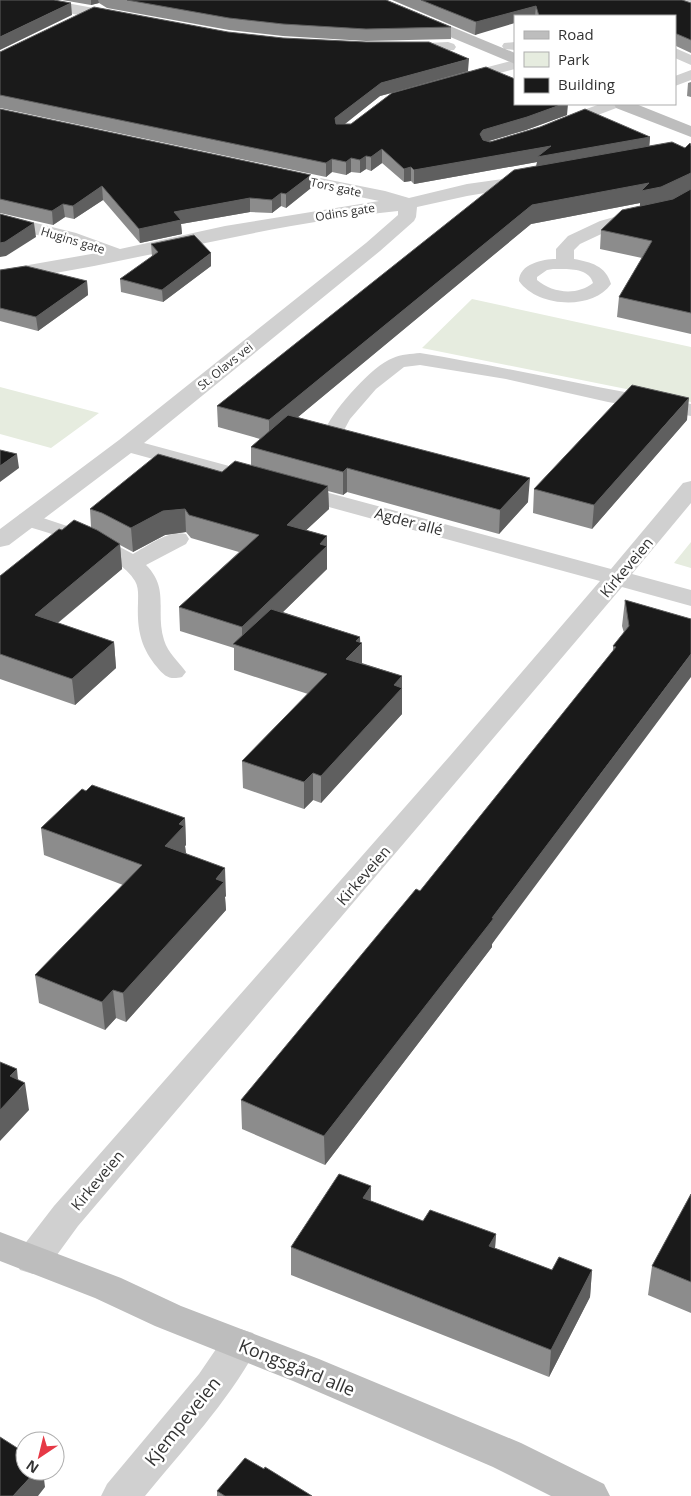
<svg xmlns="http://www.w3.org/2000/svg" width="691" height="1496" viewBox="0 0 691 1496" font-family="'Open Sans',sans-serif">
	<rect width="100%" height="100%" fill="#fff"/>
	<path fill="#e6ecdf" d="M472,299L691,347V402L422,348Z
		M0,387L99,413L51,448L0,434Z
		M691,542V568L674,563Z"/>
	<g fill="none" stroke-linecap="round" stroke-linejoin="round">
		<path fill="#d0d0d0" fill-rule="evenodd" d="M515,42V50L504,49L502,46L504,43Z
			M675,48L691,55V65L675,58Z
			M515,60V69L462,83L457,81L454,78L457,75Z
			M691,70V80L675,86V76Z
			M600,104H622L619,107L566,127H554L552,124L554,121Z
			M691,192V204L671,216L612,229L580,244L574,250V259C591,262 606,266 611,284C592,311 537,307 519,281C519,264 543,259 556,259V249L568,236L600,221L625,214L660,208ZM553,269C566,269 589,267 593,283C577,296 552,293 537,280V277L547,270Z
			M420,353C511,368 600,389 691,404V416L608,402L506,379L420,365L404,367L376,389L350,419L343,432L336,434L329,432L326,428C335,408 373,365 393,358C401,354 411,354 420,353Z
			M28,513L103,538L133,554C148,546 168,530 186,534L189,539L186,544L146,565C170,589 155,611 164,640C168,653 178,661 186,672L182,677C170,680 165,677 157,667C140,647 137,628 138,603C138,596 139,588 135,581C119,552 51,534 20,524L17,519L20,514Z"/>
		<path fill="#d0d0d0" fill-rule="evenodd" d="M18,0H50L121,13L126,15L129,18L126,21L121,23L26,5L21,3Z
			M679,0H691V7L682,3Z
			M448,42L454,44L456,47L454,50L405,54L399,52L397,49L399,46L405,44Z
			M275,169L385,191L409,198L467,184L532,175L538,176L541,180L538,184L532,185L467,196L417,207L416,217L414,221L380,251L144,443L611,569L683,483L691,481V503L632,574L691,590V606L622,587L78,1226L46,1270L33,1274L20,1270L15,1260L20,1250L54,1206L449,757L600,581L131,453L9,545L0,547V529L119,440L366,243L398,215V211C295,221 195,246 94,266C63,272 31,277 0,282V270L97,253L62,241L0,226V214L76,233L120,249L225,226L379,201L269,178L266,174L269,170Z
			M240,1329L253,1333L259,1344C230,1400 184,1448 145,1496H101L107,1484L199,1374L227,1333Z"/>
		<path fill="#bdbdbd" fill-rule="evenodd" d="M366,0H387L515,53V64L369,3Z
			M614,104H636L691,126V137L616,108Z
			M0,1232L121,1278L181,1306L319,1359L521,1443L604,1484L610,1496H551L493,1467L293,1381L155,1326L95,1298L0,1261Z"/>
	</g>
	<path fill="#8c8c8c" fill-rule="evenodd" d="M62,0H386L451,27V39L366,41L283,36L229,30L107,8L99,3L91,5Z
		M392,0H682L691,3V53L676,46L675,16H515L475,35Z
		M228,32L468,71L567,115L526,130L489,141L650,137L649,146L685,148L691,146V334L617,317L619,297L642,258L600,249L601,230L640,206V203L531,224L298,417L528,502L499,534L347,492L343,495L328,491L329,509L306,530L327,536V569L283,612L360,637L362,663L402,676V714L321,803L313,800L304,809L243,788L242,761L308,694L234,670V648L180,631L179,607L239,552L191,538L186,532L165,535L133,552L120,545L122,569L58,623L114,642L116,668L75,705L0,679V576L62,530L91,527L90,509L222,472L251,465V447L260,439L218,427L217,406L536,166L537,162L414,184L411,181L404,182L382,163L371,171L366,169L360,173L351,172L346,175L332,172L326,177L0,108V52ZM392,93L351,124H344L380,96Z
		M691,82V97L687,96L688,83Z
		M0,109L311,175V188L286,208L281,206L272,213L250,212L181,224L182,234L140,243L103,200L74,219L65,217L53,225L0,213Z
		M151,244L211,266L163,302L121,292L120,279L152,257Z
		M0,270L87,281L88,295L38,331L0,321Z
		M687,420L592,529L533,513L534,489Z
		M625,600L691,619L492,944V947L325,1165L242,1129L241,1100L420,891L613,651V646L624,633L622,626Z
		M86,791L185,818L186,845L185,846L186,853L226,896L225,897L226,910L126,1022L116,1018L105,1030L39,1003L35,975L123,885L44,855L41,828Z
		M371,1186V1201L423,1221L496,1234L495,1248L552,1270H592L590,1297L549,1377L291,1275V1247Z
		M691,1194V1313L648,1295L652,1266Z
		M217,1491L312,1496H217Z"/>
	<path fill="#5f5f5f" d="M91,0H98L99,3L91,5Z
		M71,3L72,15L0,50V37Z
		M536,6L535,16H515V23L475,35L476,22Z
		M677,34L676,46L675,47V35Z
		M469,59L468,71L380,96L335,132V118L381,83Z
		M563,104H568L567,115L526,130L482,143L480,134L483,130Z
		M650,137L649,151L536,171L537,162L414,184V170L551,146Z
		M382,149V163L371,171V157Z
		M366,156V169L360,173V160Z
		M351,158V172L346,175V162Z
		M332,159V172L326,177V163Z
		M411,167V181L404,182V169Z
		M691,173V190L659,206L640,210V203L531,224L269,441V420L532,205Z
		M311,175V188L286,208V194Z
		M102,186L103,200L74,219L73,206Z
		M281,193V206L272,213V200Z
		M250,198V212L181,224L182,234L140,243L139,229L174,212Z
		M63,204L65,217L53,225L52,211Z
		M34,223L36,237L6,256L0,257V243Z
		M211,253V266L163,302L162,290Z
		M87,281L88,295L38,331L36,317Z
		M689,398L687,420L592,529L594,505Z
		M17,454L19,468L0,482V466Z
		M347,468V492L343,495V472Z
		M530,478L528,502L499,534L500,510Z
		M328,486L329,509L287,548V525Z
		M185,509L186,532L165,535L133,552L131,528L163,511Z
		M327,536V569L246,648L242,647V627Z
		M120,544L122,569L37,640L35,615Z
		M360,637V645L362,643V669L346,659L356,641Z
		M114,642L116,668L75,705L72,679Z
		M691,654V677L492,944V947L325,1165L324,1136L492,918Z
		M402,676V714L321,803V776L394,685Z
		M313,773V800L304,809V782Z
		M185,818L186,845L185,846L186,854L165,846L179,824Z
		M225,868L226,896L225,897L226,910L126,1022L123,993L216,879Z
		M113,990L116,1018L105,1030L102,1002Z
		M17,1069L19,1090L25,1083L29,1110L0,1141V1110L10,1076Z
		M371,1186L370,1213L363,1198Z
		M496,1234L494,1262L489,1246Z
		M592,1270L590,1297L549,1377L551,1350Z
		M36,1471H43L45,1487L38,1496H13Z"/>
	<path fill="#1a1a1a" stroke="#5f5f5f" d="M0,0H54L71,3L0,37Z
		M127,0H386L451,27L366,29L283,24L229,18Z
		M421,0H682L691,3V40L677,34L675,35V16H539L536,6L476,22Z
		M94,7L228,32L283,38L366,42H429L469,59L381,83L335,118L336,124H351L392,93L486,67L515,79V104H563L527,117L483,130L480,134L483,140L490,142L540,127L585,109L650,137L537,157L551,146L414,170L411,167L404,169L382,149L371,157L366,156L360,160L351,158L346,162L332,159L326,163L0,95V52Z
		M0,109L311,175L286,194L281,193L272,200L250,198L174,212L181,220L139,229L102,186L73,206L63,204L52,211L0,199Z
		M672,142L685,148L690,143L691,146V173L661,187L641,191L649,183L532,205L269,420L217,406L514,170Z
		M691,189V313L619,297L652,241L601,230L622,210L673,199Z
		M0,214L34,223L5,242L0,243Z
		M194,235L211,253L162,290L120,279L158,252L151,244Z
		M26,266L87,281L36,317L0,308V270Z
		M632,385L689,398L594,505L534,489Z
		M288,415L530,478L500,510L347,468L343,472L251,447Z
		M0,450L17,454L0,466Z
		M158,454L222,472L235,461L328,486L287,525L327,536L320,544L327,546L242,627L179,607L259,535L189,515L185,509L163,511L131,528L102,513L90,509Z
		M74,520L97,530L120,544L35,615L114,642L72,679L0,654V576L59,529L62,530Z
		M625,600L691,619V654L492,918H494L324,1136L241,1100L416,889L420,891L616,647L613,646L629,626Z
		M271,609L360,637L356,641L362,643L346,659L402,676L394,685L402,688L321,776L313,773L304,782L242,761L327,674L233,644Z
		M92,785L185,818L179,824L184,826L165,846L225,868L216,879L224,882L123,993L113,990L102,1002L35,975L142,865L41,828L82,789L86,791Z
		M0,1062L17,1069L10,1076L25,1083L0,1110Z
		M339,1174L371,1186L363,1198L423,1221L430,1210L496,1234L489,1246L552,1270L559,1257L592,1270L551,1350L291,1247Z
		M691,1194V1282L652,1266Z
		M0,1437L25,1453V1471H36L13,1496H0Z
		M245,1458L264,1469L265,1467L312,1496H225L217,1491Z"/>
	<g text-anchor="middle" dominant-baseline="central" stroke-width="5" stroke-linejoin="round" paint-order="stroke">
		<g font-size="12" fill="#333" stroke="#fff">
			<text transform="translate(336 187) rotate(12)">Tors gate</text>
			<text transform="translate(345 212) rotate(-9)">Odins gate</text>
			<text transform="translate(73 240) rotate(17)">Hugins gate</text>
			<text transform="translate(225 366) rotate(-39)">St. Olavs vei</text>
		</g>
		<g font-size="15" fill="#333" stroke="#fff">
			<text transform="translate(409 521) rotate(15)">Agder allé</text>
			<text transform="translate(626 567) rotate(-50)">Kirkeveien</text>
			<text transform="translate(363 875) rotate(-49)">Kirkeveien</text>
			<text transform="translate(97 1180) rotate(-50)">Kirkeveien</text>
		</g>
		<g font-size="18" fill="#333" stroke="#fff">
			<text transform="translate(297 1367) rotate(22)">Kongsgård alle</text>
			<text transform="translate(182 1421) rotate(-51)">Kjempeveien</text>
		</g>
	</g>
	<rect x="514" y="15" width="162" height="90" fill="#ffffff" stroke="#adadad"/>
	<rect x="524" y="31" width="25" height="8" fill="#bdbdbd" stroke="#adadad"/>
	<text x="558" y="40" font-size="15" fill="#333333">Road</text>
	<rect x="524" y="52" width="25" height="15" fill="#e6ecdf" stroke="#adadad"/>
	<text x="558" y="65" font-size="15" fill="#333333">Park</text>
	<rect x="524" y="78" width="25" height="15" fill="#1a1a1a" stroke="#adadad"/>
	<text x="558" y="90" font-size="15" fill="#333333">Building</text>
	<g transform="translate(40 1456) rotate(215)"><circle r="24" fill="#ffffff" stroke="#adadad"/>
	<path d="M0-4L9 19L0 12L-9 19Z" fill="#e63946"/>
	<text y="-8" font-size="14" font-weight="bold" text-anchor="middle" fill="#333333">N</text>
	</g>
</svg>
